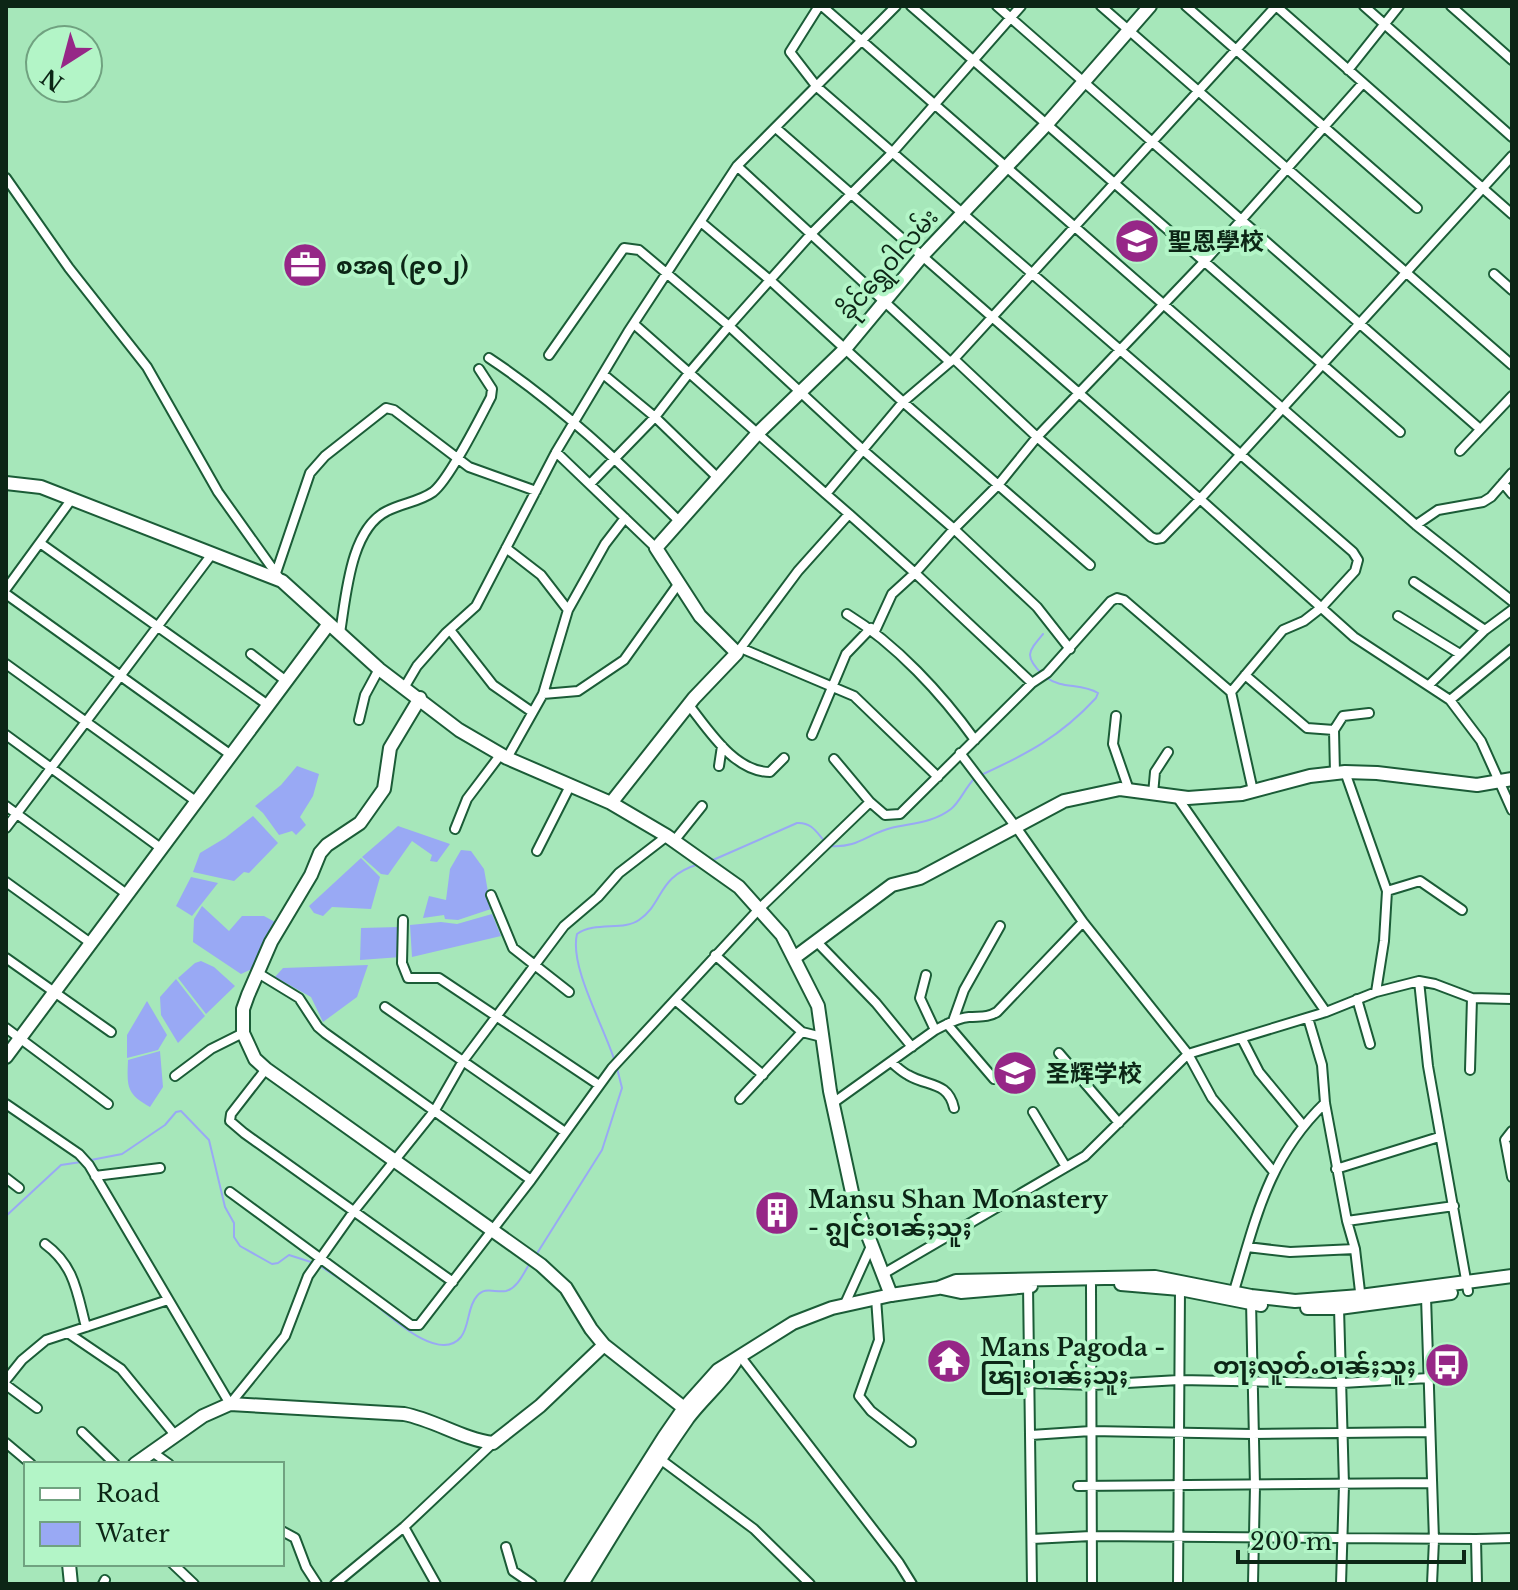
<svg xmlns="http://www.w3.org/2000/svg" width="1518" height="1590" viewBox="0 0 1518 1590" font-family="'Libre Baskerville','Noto Sans SC','Noto Sans Myanmar',serif">
	<rect width="100%" height="100%" fill="#a6e7ba"/>
	<path fill="#99a9f4" d="M297,766L319,774L313,796L300,817L306,825L296,835L292,831L279,835L263,813L255,806L281,785Z
		M253,816L278,843L249,873L244,872L234,881L193,872L200,853L225,838Z
		M398,826L450,844L437,862L430,861L432,855L412,841L388,875L381,874L362,857Z
		M461,850L471,851L484,869L491,909L458,920L445,919L444,915L423,918L429,896L446,900L450,869Z
		M361,858L380,877L371,909L332,907L323,916L314,913L309,906Z
		M191,877L218,883L192,916L176,906Z
		M202,906L229,931L242,916H264L275,922L256,967L241,974L193,942L194,919Z
		M492,914L501,936L412,957L410,925L441,922L457,924Z
		M399,927L401,957L360,960L361,928Z
		M201,961L214,967L235,986L206,1014L178,978L195,963Z
		M368,965L357,997L323,1022L311,997L275,977L283,968Z
		M176,979L205,1016L178,1043L161,1015L160,997Z
		M147,1001L167,1035L158,1050L127,1058V1035Z
		M160,1051L163,1087L150,1107C126,1094 127,1086 128,1060Z"/>
	<g fill="none" stroke-linecap="round" stroke-linejoin="round">
		<path stroke="#99a9f4" stroke-width="2" d="M1042,674C1024,656 1028,652 1043,634
			M979,776C1027,754 1060,737 1096,698L1098,693C1082,683 1062,689 1047,678
			M831,846C858,848 867,834 891,828C911,823 933,823 951,809C960,802 965,788 974,779
			M713,860L797,823C812,822 817,833 826,843
			M615,1062C605,1028 569,967 577,934C595,921 623,931 639,920C665,902 656,877 699,864
			M91,1160L122,1154L165,1125L176,1112L181,1111L209,1140L225,1207L234,1223V1237L240,1246L272,1264L278,1263L289,1255L314,1263
			M6,1216L61,1165L81,1162
			M536,1255L602,1150L622,1088L617,1068
			M320,1266L355,1289
			M366,1297C386,1312 438,1365 461,1337C470,1325 467,1307 477,1296C485,1286 495,1293 506,1291C518,1288 524,1272 530,1263"/>
		<g stroke="#1b5c37" stroke-width="12">
			<path id="street" d="M819,6L790,52L817,87L1353,552L1358,560L1355,571L1322,607L1304,621L1283,630L1231,692
				M822,6L1416,525L1512,601
				M911,6L1400,432
				M997,6L1480,429
				M1101,6L1512,365
				M1186,6L1417,208
				M1276,6L1512,214
				M1364,6L1512,137
				M1451,6L1512,60
				M1348,70L1399,6
				M777,129L1200,499L1354,637L1450,700L1481,741L1512,810
				M737,166L950,362L903,402L826,494L849,514
				M6,178L69,268L147,367L218,492L280,579
				M702,223L771,281L903,402L1090,565
				M1494,274L1512,290
				M634,324L826,494
				M549,355L624,248L639,250L729,326L864,451L954,529L1037,607L1070,649
				M489,358C560,405 619,462 679,521
				M954,359L1276,6
				M950,362L954,359L1037,437L1151,537L1156,539L1162,538L1200,499L1512,156
				M603,374L655,417L718,478
				M1460,451L1512,396
				M556,452L656,548
				M1503,483L1512,494
				M590,484L655,417L689,373L729,326L812,233L892,153L1021,6
				M1416,525L1438,510L1483,502L1491,497L1512,473
				M40,543L268,705
				M506,548L541,575L568,610
				M276,573L310,473L325,456L386,408L394,410L469,467L536,491
				M1414,582L1485,630
				M6,589L71,500
				M6,594L231,755
				M847,614C896,644 942,694 975,740
				M1398,616L1460,654
				M450,630L493,685L532,712
				M340,633C346,597 350,529 387,511C402,503 419,502 433,492C449,480 480,418 491,397L492,389L479,369
				M743,649L854,696L938,777
				M737,653L798,571L849,514L915,573L892,594L875,631
				M251,654L286,681
				M6,664L197,802
				M1245,675L1307,728L1334,730
				M1032,683L1047,673L1111,601L1117,598L1124,600L1231,692L1253,791
				M1429,685L1485,630L1512,610
				M404,688L417,666L446,633L476,606L556,452L628,332L737,166L896,6
				M543,694L578,691L624,660L679,583
				M1450,700L1512,649
				M688,704C708,729 734,772 770,772L784,758
				M1116,716L1113,744L1129,790
				M359,720L365,695L379,669
				M6,735L162,849
				M812,735L846,654L871,628
				M960,753L1016,827L1083,922L1188,1054L1212,1098L1273,1171
				M507,758L543,694L568,610L605,544L625,518
				M834,759L870,802L885,815L900,814L1032,683L915,573L954,529L999,484L1037,437L1204,262L1363,83
				M719,766L722,746
				M1345,772L1387,891L1384,941L1376,992
				M1335,773L1334,730L1343,716L1369,713
				M1153,794L1155,772L1168,752
				M1177,797L1326,1012
				M6,806L128,895
				M6,828L212,554
				M455,829L467,799L501,754
				M674,841L702,806
				M537,851L571,784
				M6,882L92,944
				M1387,891L1420,881L1462,910
				M491,895L513,948L569,992
				M403,920L402,963L408,978H439L599,1085
				M816,941L876,1003L912,1047
				M715,955L802,1032
				M6,958L111,1032
				M258,973L299,998L318,1027L325,1033L531,1180
				M926,975L920,998L935,1030
				M1419,981L1428,1066L1468,1291
				M1357,999L1370,1044
				M675,1000L763,1075
				M385,1007L565,1132
				M1308,1018L1322,1065L1325,1103L1347,1221L1355,1249L1361,1300
				M953,1021L964,990L1000,926
				M947,1024L994,1079
				M6,1028L108,1104
				M1242,1039L1259,1072L1302,1124
				M1059,1053L1119,1123
				M892,1063C897,1067 902,1072 908,1075C928,1087 948,1081 954,1108
				M266,1069L231,1114L230,1121L244,1133L453,1282
				M1470,1070L1472,998
				M175,1076L211,1049L243,1033
				M740,1099L802,1032L822,1037
				M833,1103L935,1030C946,1025 956,1018 969,1017C980,1016 987,1018 997,1012L1083,922
				M6,1104L79,1154L89,1165L230,1404L285,1336L308,1276L354,1211L435,1110L463,1061L564,926L598,897L619,873L667,836
				M1033,1112L1066,1167
				M1512,1131L1505,1140L1512,1177
				M1336,1169L1439,1137
				M95,1176L160,1168
				M6,1178L19,1188
				M230,1192L411,1325H419L531,1180L612,1068L760,908L870,802
				M1347,1221L1454,1206
				M45,1244C75,1266 77,1293 86,1327
				M1247,1247L1290,1252L1355,1249
				M883,1274L1085,1156L1188,1054L1326,1012L1376,992L1419,981L1435,984L1472,998L1512,999
				M1028,1285L1032,1584
				M1091,1285L1092,1584
				M1234,1291C1256,1218 1268,1158 1325,1103
				M1426,1297L1434,1540L1432,1584
				M876,1298L879,1340L859,1396L871,1411L911,1442
				M1251,1301L1255,1486L1253,1584
				M844,1306L872,1244
				M1339,1308L1344,1485L1341,1584
				M68,1333L121,1369L175,1435
				M740,1356L899,1563L912,1584
				M6,1380L22,1360L46,1340L168,1300
				M1030,1383L1092,1385L1179,1380L1342,1383L1429,1378
				M6,1385L37,1408
				M82,1432L115,1464
				M1031,1435L1091,1431L1252,1434L1429,1432
				M6,1443L31,1464
				M151,1451L169,1464
				M660,1459L754,1529L810,1584
				M1078,1486L1431,1483
				M404,1527L436,1584
				M282,1531L295,1538L306,1567L317,1584
				M1032,1539L1091,1536L1476,1539L1477,1584
				M1476,1539L1512,1538
				M506,1547L513,1571L532,1584
				M173,1564L194,1584
				M103,1584L105,1580
				M335,1584L404,1527L493,1443
				M1178,1584L1180,1289"/>
		</g>
		<g stroke="#1b5c37" stroke-width="16">
			<path id="secondary" d="M6,483L41,487L282,581L379,669L459,730L507,758L611,803L667,836L739,887L782,935L818,1006L830,1091L853,1197L891,1295
				M420,698L390,748L384,789L360,823L327,845L320,853L311,875L271,942L248,995L243,1009V1033L255,1059L266,1069L541,1265L566,1288L591,1329L604,1345L684,1408
				M611,803L694,698L737,653L700,616L656,548L758,433L845,349L923,255L1047,124L1150,6
				M794,958L892,885L920,878L1064,801L1120,789L1188,798L1242,794L1310,776L1345,772L1377,773L1477,785L1512,779
				M6,1057L328,625
				M135,1464L203,1416L230,1404L404,1414C435,1420 462,1439 493,1443L540,1406L604,1345
				M69,1564L71,1584"/>
		</g>
		<g stroke="#1b5c37" stroke-width="16">
			<path id="primary" d="M1121,1284L1180,1289L1261,1305
				M942,1288L961,1292L1031,1286
				M1307,1308H1339L1451,1293
				M571,1584L664,1437L684,1408L718,1370L793,1323L832,1308L891,1295L938,1288L956,1281L1155,1277L1251,1296L1295,1301L1360,1296L1512,1276
				M582,1584C616,1528 650,1472 688,1418C703,1398 722,1383 735,1362"/>
		</g>
		<use href="#street" stroke="#fff" stroke-width="8"/>
		<use href="#secondary" stroke="#fff" stroke-width="12"/>
		<use href="#primary" stroke="#fff" stroke-width="12"/>
	</g>
	<defs>
		<g id="school-disc" transform="scale(2.3)"><circle r="9.5" fill="#962787" stroke="#b3f5c7"/><path d="M0-5L7-2L0 1L-7-2ZM-4 1L0 2.5L4 1V4Q0 6-4 4Z" fill="#fff"/></g>
		<g id="office-disc" transform="scale(2.3)"><circle r="9.5" fill="#962787" stroke="#b3f5c7"/><path d="M-6-3h4V-5.5h4V-3h4V5H-6ZM-1-4.5V-3h2v-1.5ZM-6 0V1H6V0Z" fill="#fff"/></g>
		<g id="building-disc" transform="scale(2.3)"><circle r="9.5" fill="#962787" stroke="#b3f5c7"/><path d="M-4-6H4V6H1V3H-1V6H-4ZM-2.5-4.3h1.7v1.8h-1.7ZM.8-4.3h1.7v1.8H.8ZM-2.5-1h1.7V.8h-1.7ZM.8-1h1.7V.8H.8Z" fill="#fff"/></g>
		<g id="temple-disc" transform="scale(2.3)"><circle r="9.5" fill="#962787" stroke="#b3f5c7"/><path d="M0-6L5-2H3V0L6.5 2.5H4V6H1.5V3h-3V6H-4V2.5H-6.5L-3 0V-2H-5Z" fill="#fff"/></g>
		<g id="bus-disc" transform="scale(2.3)"><circle r="9.5" fill="#962787" stroke="#b3f5c7"/><path d="M-5-6H5V4H4V6H2V4H-2V6H-4V4H-5ZM-3.5-4V0h7V-4ZM-3.5 1.2v1.5H-2V1.2ZM2 1.2v1.5H3.5V1.2Z" fill="#fff"/></g>
	</defs>
	<g fill-rule="evenodd">
		<use href="#school-disc" x="1137" y="241"/>
		<use href="#office-disc" x="305" y="265"/>
		<use href="#school-disc" x="1015" y="1073"/>
		<use href="#building-disc" x="777" y="1213"/>
		<use href="#temple-disc" x="949" y="1361"/>
		<use href="#bus-disc" x="1447" y="1365"/>
	</g>
	<g text-anchor="middle" dominant-baseline="central" stroke-width="8" stroke-linejoin="round" paint-order="stroke">
		<g font-size="24" font-weight="bold" fill="#0c2616" stroke="#b3f5c7" text-anchor="start">
			<text x="1168" y="241">聖恩學校</text>
			<text x="336" y="265">စအရ (၉၀၂)</text>
			<text x="1046" y="1073">圣辉学校</text>
			<text x="808" y="1199">Mansu Shan Monastery<tspan x="808" dy="28">- ၵျွင်းဝၢၼ်ႈသူႈ</tspan></text>
			<text x="980" y="1347">Mans Pagoda -<tspan x="980" dy="28">ၽြႃးဝၢၼ်ႈသူႈ</tspan></text>
			<text x="1416" y="1365" text-anchor="end">တႃႈလူတ်ႉဝၢၼ်ႈသူႈ</text>
		</g>
		<g font-size="24" fill="#0c2616" stroke="#b3f5c7">
			<text transform="translate(888 264) rotate(-49)">ခိုင်ရွှေဝါလမ်း</text>
		</g>
	</g>
	<rect width="1518" height="1590" fill="none" stroke="#0c2616" stroke-width="16"/>
	<rect x="24" y="1462" width="260" height="104" fill="#b3f5c7" stroke="#70a280" stroke-width="2"/>
	<rect x="40" y="1488" width="40" height="12" fill="#ffffff" stroke="#70a280" stroke-width="2"/>
	<text x="96" y="1502" font-size="24" fill="#0c2616">Road</text>
	<rect x="40" y="1522" width="40" height="24" fill="#99a9f4" stroke="#70a280" stroke-width="2"/>
	<text x="96" y="1542" font-size="24" fill="#0c2616">Water</text>
	<g transform="translate(64 64) rotate(216)"><circle r="38" fill="#b3f5c7" stroke="#70a280" stroke-width="2"/>
	<path d="M0-6L14 30L0 20L-14 30Z" fill="#962787"/>
	<text y="-12" font-size="22" font-weight="bold" text-anchor="middle" fill="#0c2616">N</text>
	</g>
	<path d="M1238 1550v12h226v-12" fill="none" stroke="#0c2616" stroke-width="4"/>
	<text x="1250" y="1550" font-size="24" fill="#0c2616" stroke="#b3f5c7" stroke-width="6" paint-order="stroke">200 m</text>
</svg>
